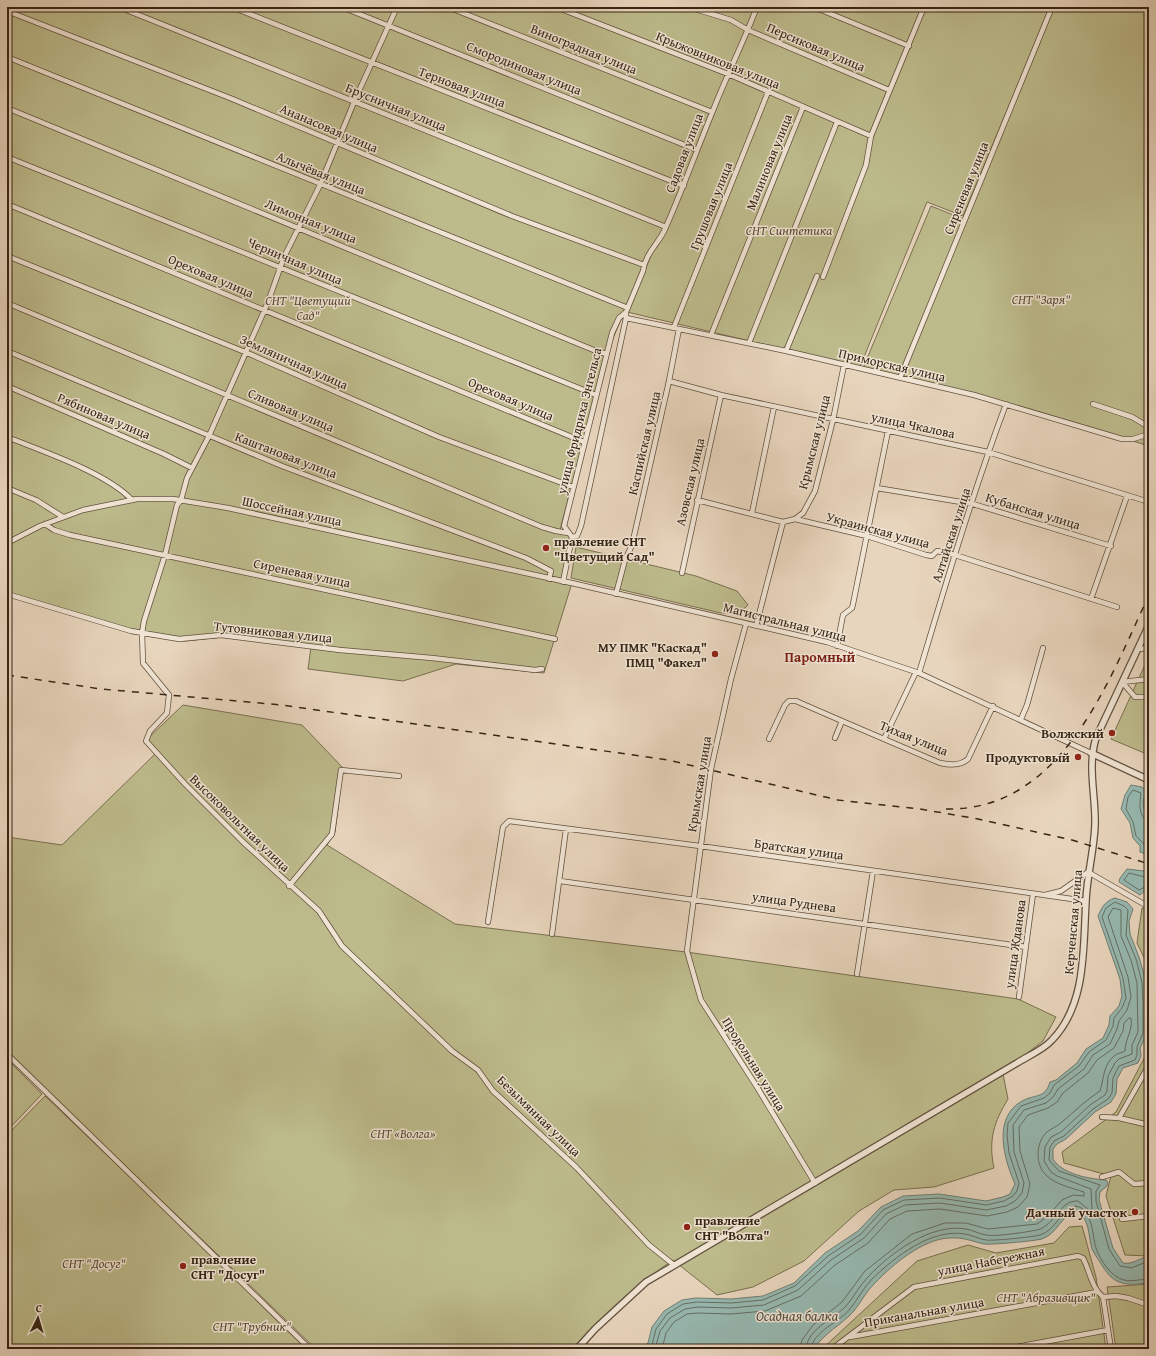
<svg xmlns="http://www.w3.org/2000/svg" width="1156" height="1356" viewBox="0 0 1156 1356" font-family="'Gentium Book Plus',serif">
	<rect width="100%" height="100%" fill="#e8d5bd"/>
	<filter id="stains"><feTurbulence type="fractalNoise" baseFrequency=".005" numOctaves="4"/><feColorMatrix values="0 0 0 0 .2 0 0 0 0 .09 0 0 0 0 .02 0 0 0 .5 -.17"/></filter>
	<radialGradient id="worn" r=".72"><stop offset=".6" stop-color="#630" stop-opacity="0"/><stop offset="1" stop-color="#630" stop-opacity=".3"/></radialGradient>
	<path fill="#bdbb8c" stroke="#7a7050" d="M7,7H1050L963,216L927,202L860,367L627,312L656,244L641,274L607,352L560,530L571,535L561,580L572,583L544,673L456,664L403,681L308,669L311,647L223,637L186,641L140,635L7,594Z
		M1053,7H1149V446L1001,401L863,368L931,206L966,220Z
		M576,547L696,576L737,591L748,605C741,613 731,613 721,613L571,578Z
		M1149,656V755L1111,739Z
		M183,705L302,725L343,768L335,832L327,845L455,924L686,952L1018,999L1056,1017L1043,1041L1017,1061L1002,1069L1008,1099C994,1122 988,1140 994,1168L934,1187L894,1190L859,1211L804,1261L753,1287L717,1295L673,1260C636,1285 602,1315 572,1349H316L7,1052V837L62,845L155,754L144,742Z
		M1142,908L1149,910V968L1137,943Z
		M1149,1049V1256L1125,1255L1106,1196L1111,1176L1064,1163L1062,1152L1116,1112Z
		M7,1059L42,1094L7,1131Z
		M45,1096L310,1349H7V1135Z
		M1082,1226L1096,1277L1106,1349H822L917,1261L968,1245L996,1253L1054,1243L1069,1227Z
		M1149,1284V1349H1116L1107,1287Z"/>
	<path fill="#97b9b1" stroke="#707e73" d="M1131,785L1142,787L1146,792L1143,802L1145,814L1149,819V855L1140,852V846L1133,838L1130,823L1121,809L1125,795Z
		M1127,869L1144,871L1149,875V887L1140,895L1119,882L1120,878Z
		M1115,898L1127,902L1133,909L1129,921L1130,934L1139,957L1146,982L1147,1002V1034L1140,1048L1141,1056L1138,1063L1123,1068L1117,1079L1116,1094L1111,1102L1095,1112L1066,1139L1057,1144L1053,1149V1159C1062,1174 1089,1179 1106,1180L1108,1182L1107,1186L1100,1192L1099,1200L1113,1248L1123,1263C1134,1265 1139,1257 1149,1257V1283C1123,1286 1113,1285 1100,1262C1097,1258 1094,1253 1092,1249C1088,1234 1090,1220 1076,1210C1062,1215 1057,1234 1042,1239C1034,1241 991,1245 984,1244C971,1241 963,1237 949,1238C923,1239 892,1265 875,1283C866,1291 861,1303 853,1312C840,1326 824,1333 814,1349H641L648,1343L652,1327L664,1311L682,1300L696,1298L731,1299L763,1296L794,1283L825,1253L858,1231L881,1207L903,1196L939,1194L986,1201L1003,1197L1010,1194L1015,1184C1004,1159 992,1118 1022,1101C1035,1094 1045,1099 1050,1082L1056,1080L1077,1063L1086,1049L1103,1038L1109,1025L1110,1016L1119,1006L1122,996L1120,979L1098,916C1102,907 1105,901 1115,898Z"/>
	<g fill="none" stroke-linecap="round" stroke-linejoin="round">
		<path stroke="#666f63" stroke-width="1" d="M1149,821L1145,820C1138,811 1140,803 1141,793L1133,790L1128,797L1126,809L1133,822L1136,836L1144,844L1145,849L1149,851
			M1149,878L1129,873L1124,880L1139,890L1149,885
			M648,1349L652,1345L656,1329L667,1314L683,1304L697,1302L731,1303L763,1300L795,1286L828,1256L861,1234L883,1210L904,1200L940,1198L986,1205L1004,1201L1013,1196L1017,1191L1019,1183L1009,1153L1007,1135L1008,1123L1021,1106L1044,1098L1050,1093L1054,1085L1079,1066L1089,1052L1106,1040L1113,1026L1114,1018L1122,1008L1126,998L1123,978L1102,917L1106,908L1115,902L1124,906L1128,910L1126,935L1136,959L1142,982L1143,1002V1033L1137,1047V1055L1135,1060L1119,1066L1113,1078L1112,1093L1108,1099L1093,1109L1064,1136L1054,1141L1050,1147L1049,1160L1059,1171L1100,1185L1096,1191V1201L1109,1249L1120,1266L1131,1268L1149,1261
			M655,1349L660,1331L670,1318L685,1309L697,1307L731,1308L764,1305L798,1290L831,1260L864,1238L886,1214L905,1205L940,1203L986,1210L1006,1206L1015,1201L1022,1193L1024,1183L1014,1152L1013,1125L1024,1110L1046,1103L1053,1097L1058,1089L1084,1069L1093,1055L1110,1044L1117,1029L1119,1021L1127,1010L1131,997L1128,977L1108,917L1113,908L1121,910V936L1131,960L1137,983L1138,1032L1132,1045V1054L1119,1059L1115,1063L1108,1076L1107,1091L1105,1095L1090,1105L1061,1132L1051,1137L1045,1147L1044,1161L1051,1172L1057,1176L1091,1189L1092,1209L1089,1210L1078,1201C1059,1200 1055,1226 1037,1230C1027,1232 995,1237 986,1235C979,1234 973,1230 966,1229C931,1223 890,1253 868,1277C859,1286 854,1297 846,1306C834,1319 807,1329 806,1349
			M662,1349L666,1333L674,1322L687,1314L697,1313L731,1314L765,1311L801,1296L835,1265L868,1243L890,1219L907,1211L940,1209L987,1216L1007,1212L1018,1207L1027,1197L1030,1184L1020,1151L1019,1127L1028,1115L1048,1108L1057,1102L1063,1093L1088,1073L1097,1060L1114,1048L1123,1031L1124,1023L1129,1018H1131C1133,1031 1125,1039 1125,1051C1122,1053 1117,1053 1114,1056C1103,1065 1104,1079 1100,1091C1086,1100 1075,1111 1062,1122C1058,1126 1052,1128 1047,1132C1035,1143 1035,1166 1047,1176C1057,1185 1072,1188 1084,1192V1196L1073,1195L1062,1200L1048,1216L1037,1224L988,1229L966,1223H945L912,1234L865,1271L842,1302L813,1325L802,1340L800,1349
			M811,1349C813,1331 840,1322 850,1309C858,1299 863,1288 872,1279C895,1257 931,1228 965,1234C972,1235 979,1239 986,1240C993,1241 1033,1237 1040,1235C1056,1230 1060,1211 1075,1206C1093,1208 1092,1235 1096,1248C1100,1260 1111,1277 1124,1280C1131,1282 1142,1279 1149,1279"/>
		<g stroke="#62513f" stroke-width="6">
			<path id="minor" d="M119,7L666,227
				M232,7L684,186
				M342,7L697,150
				M397,7L354,102L320,185L284,257L268,302L209,436L187,478L181,500L177,505L165,555L144,621L142,633L143,663L169,695L167,713L150,731L146,741L185,784L243,842L319,911L342,946L452,1051L478,1070L493,1091L576,1167L649,1245L674,1265
				M448,7L712,112
				M556,7L728,74L871,136
				M689,7L731,20L748,30L889,90
				M814,7L909,46
				M914,7L923,11
				M7,11L230,98L512,216L644,265
				M7,57L628,308
				M7,108L596,351L607,354
				M7,157L596,395
				M7,204L584,442
				M7,256L245,352L439,437L573,487
				M823,277L866,165L871,136L924,7
				M7,303L542,527L556,531L568,533
				M626,318L786,351L974,395L1122,439H1133L1149,434
				M674,327L768,92
				M711,335L803,107
				M749,343L837,122
				M7,351L282,466L526,558L551,571L549,579
				M786,351L817,276
				M900,378L1052,7
				M669,381L721,395L988,452L1149,502
				M7,386L164,454L192,468
				M1093,404L1132,417L1149,427
				M7,437C42,451 107,473 132,500
				M7,488L36,500L63,517
				M877,488L973,504L1111,546
				M697,500L783,522L795,519L867,536L926,555L932,556L937,551L955,555L1117,607
				M752,513L774,407
				M795,519L803,513L815,491L833,420L844,365
				M45,524L54,530L70,535L555,639
				M572,537L577,536L581,526L626,318V312L643,271C645,254 659,243 665,229C682,191 696,152 712,113C726,77 743,43 757,7
				M7,543L40,526L83,510L137,499H173L228,508L576,584L827,642L919,673L1091,753
				M682,573L721,395
				M563,582L572,537L564,526L612,333L619,318L626,312
				M7,594L131,631L179,639L221,635L340,650L432,658L535,670L542,669
				M616,594L625,560L632,545L669,381L679,329
				M1091,599L1127,496
				M746,624L731,679L711,769L687,951L701,1000L757,1087L815,1183
				M756,626L783,522
				M837,646L843,615L852,608L853,604L888,431
				M1138,649L1149,648
				M919,673C946,583 973,492 1006,404
				M1122,682L1135,697H1149
				M1122,682L1149,679
				M1021,719L1027,705L1043,648
				M835,738L842,721L940,763C950,765 960,766 968,759L993,706
				M769,739L785,705L789,701H796L842,721
				M884,739L916,672
				M560,881L1026,947
				M289,886L332,834L341,770L399,776
				M1045,895L1061,891L1088,872L1149,907
				M488,922L503,827L509,821L700,846L1086,901
				M552,934L566,829
				M857,974L873,871
				M1019,997L1033,894
				M7,1054L310,1349
				M1102,1117L1119,1118L1149,1125
				M1119,1118L1149,1065
				M1102,1177L1119,1172L1134,1184L1149,1183
				M1122,1219L1149,1216
				M1103,1297L1111,1349
				M850,1337L1097,1292
				M832,1349L914,1287L1078,1256L1083,1258C1090,1271 1091,1287 1103,1297L1116,1296L1128,1298L1149,1305
				M1006,1349L1108,1330"/>
		</g>
		<g stroke="#62513f" stroke-width="8">
			<path id="tertiary" d="M1091,753L1149,780
				M577,1349L595,1329L646,1282L1017,1063C1028,1056 1043,1050 1052,1040C1087,1004 1083,947 1086,901C1087,875 1094,851 1095,825C1096,796 1087,767 1096,738L1149,625"/>
		</g>
		<use href="#minor" stroke="#f0e4d4" stroke-width="4.5"/>
		<use href="#tertiary" stroke="#f0e4d4" stroke-width="5.5"/>
		<path stroke="#362515" stroke-width="1.5" stroke-dasharray="7 7" stroke-linecap="butt" d="M7,675L101,689L282,705L668,760L838,800L920,809L978,819L1072,840L1149,864
			M946,809C1062,811 1108,682 1149,595"/>
	</g>
	<g fill="#8f2418" stroke="#f0e4d4" stroke-width="1.5">
		<circle cx="546" cy="548" r="4"/>
		<circle cx="715" cy="654" r="4"/>
		<circle cx="1112" cy="733" r="4"/>
		<circle cx="1078" cy="757" r="4"/>
		<circle cx="1135" cy="1212" r="4"/>
		<circle cx="687" cy="1227" r="4"/>
		<circle cx="183" cy="1266" r="4"/>
	</g>
	<g text-anchor="middle" dominant-baseline="central" stroke-width="3" stroke-linejoin="round" paint-order="stroke">
		<g font-size="13" fill="#362515" stroke="#f0e4d4">
			<text transform="translate(816 47) rotate(23)">Персиковая улица</text>
			<text transform="translate(584 49) rotate(22)">Виноградная улица</text>
			<text transform="translate(718 60) rotate(22)">Крыжовниковая улица</text>
			<text transform="translate(524 68) rotate(22)">Смородиновая улица</text>
			<text transform="translate(462 87) rotate(21)">Терновая улица</text>
			<text transform="translate(396 107) rotate(22)">Брусничная улица</text>
			<text transform="translate(329 128) rotate(23)">Ананасовая улица</text>
			<text transform="translate(684 153) rotate(-69)">Садовая улица</text>
			<text transform="translate(769 162) rotate(-68)">Малиновая улица</text>
			<text transform="translate(321 173) rotate(22)">Алычёвая улица</text>
			<text transform="translate(966 188) rotate(-68)">Сиреневая улица</text>
			<text transform="translate(711 206) rotate(-68)">Грушовая улица</text>
			<text transform="translate(311 221) rotate(22)">Лимонная улица</text>
			<text transform="translate(295 261) rotate(23)">Черничная улица</text>
			<text transform="translate(211 276) rotate(23)">Ореховая улица</text>
			<text transform="translate(294 362) rotate(24)">Земляничная улица</text>
			<text transform="translate(892 365) rotate(13)">Приморская улица</text>
			<text transform="translate(511 399) rotate(23)">Ореховая улица</text>
			<text transform="translate(291 410) rotate(23)">Сливовая улица</text>
			<text transform="translate(104 416) rotate(23)">Рябиновая улица</text>
			<text transform="translate(579 421) rotate(-76)">улица Фридриха Энгельса</text>
			<text transform="translate(913 425) rotate(12)">улица Чкалова</text>
			<text transform="translate(814 442) rotate(-76)">Крымская улица</text>
			<text transform="translate(644 443) rotate(-77)">Каспийская улица</text>
			<text transform="translate(286 455) rotate(21)">Каштановая улица</text>
			<text transform="translate(690 482) rotate(-77)">Азовская улица</text>
			<text transform="translate(292 511) rotate(12)">Шоссейная улица</text>
			<text transform="translate(1033 511) rotate(17)">Кубанская улица</text>
			<text transform="translate(878 530) rotate(15)">Украинская улица</text>
			<text transform="translate(951 535) rotate(-72)">Алтайская улица</text>
			<text transform="translate(302 573) rotate(12)">Сиреневая улица</text>
			<text transform="translate(785 622) rotate(14)">Магистральная улица</text>
			<text transform="translate(273 632) rotate(6)">Тутовниковая улица</text>
			<text transform="translate(914 738) rotate(22)">Тихая улица</text>
			<text transform="translate(699 784) rotate(-81)">Крымская улица</text>
			<text transform="translate(240 823) rotate(44)">Высоковольтная улица</text>
			<text transform="translate(799 849) rotate(8)">Братская улица</text>
			<text transform="translate(794 902) rotate(8)">улица Руднева</text>
			<text transform="translate(1073 922) rotate(-85)">Керченская улица</text>
			<text transform="translate(1015 944) rotate(-82)">улица Жданова</text>
			<text transform="translate(754 1064) rotate(58)">Продольная улица</text>
			<text transform="translate(539 1116) rotate(44)">Безымянная улица</text>
			<text transform="translate(991 1261) rotate(-11)">улица Набережная</text>
			<text transform="translate(924 1312) rotate(-10)">Приканальная улица</text>
		</g>
		<g font-size="13" font-style="italic" fill="#584a33" stroke="#f0e4d4">
			<text x="789" y="230">СНТ Синтетика</text>
			<text x="1041" y="299">СНТ "Заря"</text>
			<text x="308" y="300">СНТ "Цветущий<tspan x="308" dy="15">Сад"</tspan></text>
			<text x="403" y="1133">СНТ «Волга»</text>
			<text x="94" y="1263">СНТ "Досуг"</text>
			<text x="1046" y="1297">СНТ "Абразивщик"</text>
			<text x="252" y="1326">СНТ "Трубник"</text>
		</g>
		<g font-size="13" font-weight="bold" fill="#362515" stroke="#f0e4d4" text-anchor="end">
			<text x="554" y="541" text-anchor="start">правление СНТ<tspan x="554" dy="15">"Цветущий Сад"</tspan></text>
			<text x="707" y="647">МУ ПМК "Каскад"<tspan x="707" dy="15">ПМЦ "Факел"</tspan></text>
			<text x="1104" y="733">Волжский</text>
			<text x="1070" y="757">Продуктовый</text>
			<text x="1127" y="1212">Дачный участок</text>
			<text x="695" y="1220" text-anchor="start">правление<tspan x="695" dy="15">СНТ "Волга"</tspan></text>
			<text x="191" y="1259" text-anchor="start">правление<tspan x="191" dy="15">СНТ "Досуг"</tspan></text>
		</g>
		<g font-size="14" font-weight="bold" fill="#7a1f14" stroke="#f0e4d4">
			<text x="820" y="657">Паромный</text>
		</g>
		<g font-size="14" font-style="italic" fill="#4e4a3c" stroke="#f0e4d4">
			<text x="797" y="1316">Осадная балка</text>
		</g>
	</g>
	<rect width="1156" height="1356" fill="none" stroke="#e8d5bd" stroke-width="24"/>
	<rect x="8" y="8" width="1140" height="1340" fill="none" stroke="#362515" stroke-width="2"/>
	<rect x="12" y="12" width="1132" height="1332" fill="none" stroke="#362515"/>
	<g transform="translate(38 1318) rotate(5)" stroke="#f0e4d4" stroke-width="3" paint-order="stroke">
	<path d="M0-3L7 15L0 10L-7 15Z" fill="#362515"/>
	<text y="-6" font-size="11" font-weight="bold" text-anchor="middle" fill="#362515">С</text>
	</g>
	<rect width="100%" height="100%" filter="url(#stains)"/>
	<rect width="100%" height="100%" fill="url(#worn)"/>
</svg>
